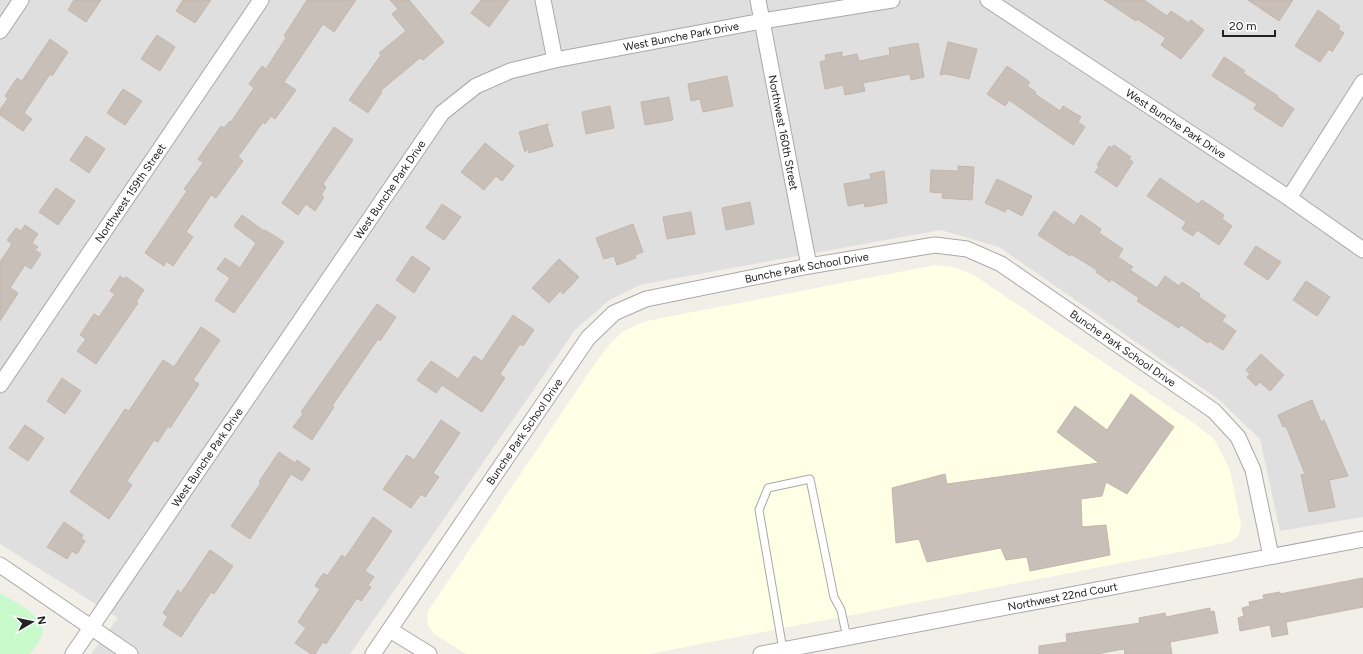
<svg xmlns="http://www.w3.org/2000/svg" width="1363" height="654" viewBox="0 0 1363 654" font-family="Figtree,sans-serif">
	<rect width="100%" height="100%" fill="#f2efe9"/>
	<path fill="#e0dfdf" d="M0,0H1363V517L1280,531L1260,439L1218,399L999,247L941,230L639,285L608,301L575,330L350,654H91L118,618L0,544Z"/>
	<path fill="#ffffe5" d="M935,265L953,267L972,274L1195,424L1214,439L1230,470L1241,525L1239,535L1231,542L649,654H466L434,634L427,624L428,611L594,365L610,344L622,332L646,321Z"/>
	<path fill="#c8facc" d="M0,593C14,602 47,616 42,635C40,641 33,649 30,654H0Z"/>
	<path fill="#c7bfb8" stroke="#c4b6ab" d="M74,0H101L86,22L68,10Z
		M183,0H211L195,23L176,11Z
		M307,0H356L334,32L323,24L284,82L296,90L275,119L271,116L265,124L263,122L238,157L243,161L216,198L211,195L186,232L193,237L173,266L166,261L164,266L145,253L187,191L184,189L203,163L198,159L221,126L224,128L230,121L231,122L254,88L249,84L262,66L266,69L286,38L284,36Z
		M390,0H409L444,42L423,60L420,58L380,91L382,92L368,113L349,100L381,55L379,53L406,31L392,14L398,9Z
		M481,0H509L489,27L471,13Z
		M1104,0H1144L1167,16L1171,11L1189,23L1191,20L1204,30L1181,59L1161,45L1166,38L1137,19L1136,21Z
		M1248,0H1293L1279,21Z
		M1318,10L1340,26L1338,29L1344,33L1332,52L1329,49L1320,62L1295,46Z
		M157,35L175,47L160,71L141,59Z
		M50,39L68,52L52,76L50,74L24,113L32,119L23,131L0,115V110L8,98L5,96L17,78L22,81Z
		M948,42L977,49L969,79L946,74L940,75Z
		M918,43L924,77L911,80L910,74L863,83L865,91L845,95L843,85L825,89L820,62L826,60L825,55L842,52V57L857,54L859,61L890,55L889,48Z
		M1224,57L1245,71L1243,73L1278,96L1277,97L1294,109L1282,127L1254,109L1257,104L1212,76Z
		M1007,66L1030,82L1027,86L1036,92L1035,94L1060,111L1063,106L1081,117L1078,122L1085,127L1073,145L1009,100L1005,106L987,94Z
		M727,76L733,106L703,112L700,99L691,101L688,84Z
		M123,89L142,101L125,125L107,113Z
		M669,97L673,120L645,125L641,102Z
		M610,106L614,128L586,134L582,112Z
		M549,124L547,126L553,146L529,153L528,149L525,152L519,132Z
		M334,127L353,140L323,184L326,187L321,195L324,197L315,211L306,204L298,215L282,203Z
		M86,136L105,149L89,173L70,160Z
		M485,143L514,166L502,181L496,176L484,190L461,172Z
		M1114,145L1131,157L1129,159L1133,162L1117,187L1095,172L1099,167L1097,165L1109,146L1112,148Z
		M958,166L974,167L972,200L942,198L943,193L930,192L931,170L958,171Z
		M884,171L887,203L865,207L864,203L848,206L844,184L871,179L870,174Z
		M1160,178L1198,204L1202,200L1224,215L1222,219L1232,226L1219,245L1197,230L1193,236L1182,229L1186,222L1147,196Z
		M997,179L1032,196L1022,216L1007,208L1005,212L985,203Z
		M56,188L75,201L58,225L39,212Z
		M750,202L754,224L726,230L722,208Z
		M442,204L461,217L444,240L426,228Z
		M1054,211L1074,225L1081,215L1101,229L1099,233L1123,249L1118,257L1133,267L1130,270L1157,288L1165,276L1179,286L1182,282L1200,294L1199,297L1226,316L1222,321L1236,331L1223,350L1209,341L1208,343L1181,325L1179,328L1137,301L1139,298L1111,279L1110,282L1096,272L1097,270L1071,254L1070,256L1038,235Z
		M691,212L695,234L667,239L663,217Z
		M242,215L264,231L265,230L284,242L234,313L215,300L230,278L217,269L225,258L240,268L256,243L234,226Z
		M633,224L643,252L635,255L636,258L617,265L614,256L604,259L596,238Z
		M25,225L38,234L32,243L38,247L35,250L41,254L31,269L25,265L10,288L18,293L0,321V262L12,244L7,240L16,228L21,231Z
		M1256,246L1281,262L1268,280L1244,264Z
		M412,256L430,268L414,293L396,280Z
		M559,259L579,277L563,294L560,291L549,303L532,288Z
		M120,276L124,279L126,277L144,290L136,302L138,303L96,364L77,351L86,339L80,335L94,314L99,317L115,294L110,291Z
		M1306,281L1330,297L1317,316L1293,300Z
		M377,304L396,317L380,341L378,339L332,406L334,407L312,440L293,427L303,414L301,412Z
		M513,315L534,330L523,346L520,344L500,374L505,378L482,412L442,385L436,393L417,380L431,361L458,379L474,356L482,361Z
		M201,327L220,340L193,380L199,384L170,428L168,426L158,442L154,440L127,481L132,485L109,519L70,492L125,409L129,411L163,360L174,367Z
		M1261,354L1284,375L1270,391L1260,382L1256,386L1247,377L1250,374L1246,370Z
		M62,378L81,391L65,414L47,401Z
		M1131,394L1174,427L1127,494L1106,482L1102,496L1081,499L1082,527L1106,525L1110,555L1030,571L1027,557L1006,560L1001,548L927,562L919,539L896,543L892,488L945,474L947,484L1099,463L1057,432L1075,406L1107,430Z
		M1312,400L1321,422L1324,420L1348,476L1329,480L1335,507L1309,512L1301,475L1305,474L1286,426L1283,427L1278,415Z
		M441,420L460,433L433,473L439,477L425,497L421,494L411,508L383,489L407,455L414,460Z
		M25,425L44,438L28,461L9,448Z
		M279,452L295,463L297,460L310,469L302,481L291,474L250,539L231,526L261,483L259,482Z
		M373,517L392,531L365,571L374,577L368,585L371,587L361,601L357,598L326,644L323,642L315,654H311L295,643L306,628L298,622L320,589L315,586L319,579L324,573L327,576L342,555L345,558Z
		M64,522L83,535L81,539L85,541L77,554L72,551L67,559L47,547Z
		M210,550L233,566L214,594L211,592L181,637L163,625L168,617L163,613L178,590L181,593Z
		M1363,578V607L1286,622L1288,634L1272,637L1270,625L1240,631L1238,618L1244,616L1242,608L1250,606L1249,602L1264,599L1263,595L1280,592V594Z
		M1210,608V612L1214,611L1218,633L1170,642L1172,654H1125L1124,649L1097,654H1039V646L1067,642L1066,634L1140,623L1139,618L1165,613L1166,617Z"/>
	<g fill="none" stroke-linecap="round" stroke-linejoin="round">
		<g stroke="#a9a9a9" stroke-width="9">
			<path id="lane" d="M783,650L759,510L768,488L810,479L834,597L841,610L847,638"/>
		</g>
		<g stroke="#a9a9a9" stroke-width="17">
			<g id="street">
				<path d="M543,0L555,60"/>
				<path id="s1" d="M758,0L809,266"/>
				<path id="s2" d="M988,0L1289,198L1363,250"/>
				<path d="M0,31L21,0"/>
				<path d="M1289,198L1363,82"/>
				<path id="s3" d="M0,385L261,0"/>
				<path d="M0,565L130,654"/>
				<path d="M390,630L429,654"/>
				<path id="s4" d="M73,654L442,113L476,86L510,71L555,60L762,21L892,0"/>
				<path id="s5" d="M373,654L588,338L614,313L646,299L809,266L935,245L967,249L1001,264L1214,411L1238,437L1253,470L1271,556"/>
				<path id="s6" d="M761,654L1363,539"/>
			</g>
		</g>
		<use href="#lane" stroke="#fff" stroke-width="7"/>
		<use href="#street" stroke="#fff" stroke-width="15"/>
	</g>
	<g text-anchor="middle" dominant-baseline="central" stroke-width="4" stroke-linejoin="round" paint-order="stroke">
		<g font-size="11" fill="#222" stroke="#fff">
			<text stroke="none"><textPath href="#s4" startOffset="910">West Bunche Park Drive</textPath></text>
			<text stroke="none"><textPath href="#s2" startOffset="225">West Bunche Park Drive</textPath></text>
			<text stroke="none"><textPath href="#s1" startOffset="135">Northwest 160th Street</textPath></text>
			<text stroke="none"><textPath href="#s4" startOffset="562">West Bunche Park Drive</textPath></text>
			<text stroke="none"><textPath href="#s3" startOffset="232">Northwest 159th Street</textPath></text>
			<text stroke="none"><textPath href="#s5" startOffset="617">Bunche Park School Drive</textPath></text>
			<text stroke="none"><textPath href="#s5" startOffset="965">Bunche Park School Drive</textPath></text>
			<text stroke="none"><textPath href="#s5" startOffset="269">Bunche Park School Drive</textPath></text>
			<text stroke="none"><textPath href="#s4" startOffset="238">West Bunche Park Drive</textPath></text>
			<text stroke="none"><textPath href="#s6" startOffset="307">Northwest 22nd Court</textPath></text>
		</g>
	</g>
	<g transform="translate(32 622) rotate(81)" stroke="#ffffff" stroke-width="3" paint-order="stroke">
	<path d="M0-3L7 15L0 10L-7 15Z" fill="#222222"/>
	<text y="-6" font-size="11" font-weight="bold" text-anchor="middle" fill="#222222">N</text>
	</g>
	<path d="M1223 30v6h52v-6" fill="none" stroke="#222222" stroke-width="2"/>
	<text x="1229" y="30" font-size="12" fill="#222222" stroke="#ffffff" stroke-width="3" paint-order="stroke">20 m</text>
</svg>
